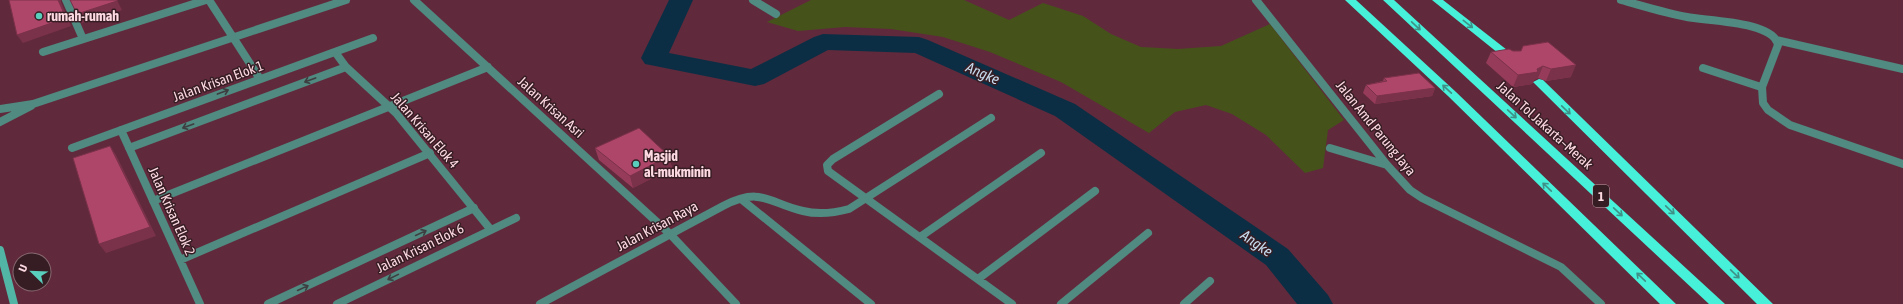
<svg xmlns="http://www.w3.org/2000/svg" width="1903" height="304" viewBox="0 0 1903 304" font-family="'Asap Condensed',sans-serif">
	<rect width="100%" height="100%" fill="#612a3c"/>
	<path fill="#45531b" d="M811,0H964L1009,20L1043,3L1083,16L1111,34L1141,47L1178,49L1221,46L1270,24L1344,120L1328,130L1323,168L1305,173L1266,135L1232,114L1206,105L1175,112L1149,133L1061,82L990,52L943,37L891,29L845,27L798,31L767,22Z"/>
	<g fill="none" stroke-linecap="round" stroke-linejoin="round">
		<path fill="#0c2e44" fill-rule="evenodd" d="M669,0H693L669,53L751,69L814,37L823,34L919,37L928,40L1075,104L1288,249L1328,295L1333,304H1297L1266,265L1055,116L915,53L828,50L764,84L755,86L645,64L641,58Z"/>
		<path stroke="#508a80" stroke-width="8" d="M66,0L83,39
			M209,0L260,79
			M414,0L670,234L736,304
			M753,0L776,14
			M1256,0L1387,165L1410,190L1422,198L1561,267L1601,304
			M1621,0C1643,6 1665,13 1687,17C1706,21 1774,21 1778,45L1762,87L1763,103L1768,110L1790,125L1903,164
			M1776,40L1903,69
			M43,52L206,0
			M335,52L346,67L396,113L491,230
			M1703,68L1761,87
			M939,94L833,159L827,165L828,171L1012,304
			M0,109L33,104L346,0
			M0,122L31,106
			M121,130L200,304
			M72,148L373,38
			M129,148L346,67
			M1330,148L1387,165
			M741,199L871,304
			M153,201L488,67
			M920,237L1041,153
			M180,260L430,153
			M978,279L1095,191
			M268,304L474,208
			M337,304L516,218
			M540,304L723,206C762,186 768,203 803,211C819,215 834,213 849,209L991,118
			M1061,304L1148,233
			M1184,304L1210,281"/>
		<path stroke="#52b4a4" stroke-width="8" d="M0,250L14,304"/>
		<path fill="#46f0d9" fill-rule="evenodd" d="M1345,0H1356L1456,92L1676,304H1660L1448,96Z
			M1383,0H1394L1725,304H1709Z
			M1432,0H1443L1516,57L1517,59L1516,61H1508Z
			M1539,79L1543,80L1773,304H1757L1535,84L1533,82Z"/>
	</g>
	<path fill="#963c5a" d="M1513,51L1571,77L1546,81L1538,78L1534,80L1532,84L1513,87L1486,63L1491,52Z
		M1384,78L1435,88L1432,96L1375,104L1363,93L1366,85L1383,81Z
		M595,148L669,156L672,168L633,188L599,160Z"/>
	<path fill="#7a314a" d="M58,0H61V2L71,26L23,43L17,35Z
		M117,0L122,10L82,23L77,14Z
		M1576,65L1571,77L1546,81L1551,69Z
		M1543,66L1538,78L1534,80L1532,84L1513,87L1518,75L1537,69Z
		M1435,88L1432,96L1375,104L1377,96Z
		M110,146L116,155L156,236L106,253L99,244Z
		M669,156L672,168L633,188L630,176Z"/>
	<path fill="#ae4669" stroke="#7a314a" d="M9,0H58L66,18L17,35Z
		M70,0H117V1L77,14Z
		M1548,42L1576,65L1551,69L1543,66L1537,69L1538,72L1518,75L1491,52L1509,49L1513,51H1521L1523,46Z
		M1419,73L1435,88L1377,96L1366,85L1387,81L1384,78Z
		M639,128L669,156L630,176L595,148Z
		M110,146L150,227L99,244L73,158Z"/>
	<defs><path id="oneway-shaft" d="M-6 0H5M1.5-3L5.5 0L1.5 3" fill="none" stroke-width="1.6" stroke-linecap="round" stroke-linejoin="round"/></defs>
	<g stroke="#3f9188">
		<use href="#oneway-shaft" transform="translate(1468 24) rotate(38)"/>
		<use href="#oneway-shaft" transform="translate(1416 26) rotate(43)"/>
		<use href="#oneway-shaft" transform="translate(1447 89) rotate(-137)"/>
		<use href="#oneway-shaft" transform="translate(1566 110) rotate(44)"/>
		<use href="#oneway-shaft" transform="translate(1512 114) rotate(43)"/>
		<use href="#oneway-shaft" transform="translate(1547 187) rotate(-136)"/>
		<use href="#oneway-shaft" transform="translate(1670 210) rotate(44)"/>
		<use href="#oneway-shaft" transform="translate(1618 212) rotate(43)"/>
		<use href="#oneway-shaft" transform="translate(1735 274) rotate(44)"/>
		<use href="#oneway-shaft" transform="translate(1641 277) rotate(-136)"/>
	</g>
	<g stroke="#3e3e40">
		<use href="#oneway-shaft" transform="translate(310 80) rotate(160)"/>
		<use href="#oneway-shaft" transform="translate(223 92) rotate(-20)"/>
		<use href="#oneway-shaft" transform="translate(188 126) rotate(160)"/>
		<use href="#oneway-shaft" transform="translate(421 233) rotate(-25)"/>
		<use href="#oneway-shaft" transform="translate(393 277) rotate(154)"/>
		<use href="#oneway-shaft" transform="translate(303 288) rotate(-25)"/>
	</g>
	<g fill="#5acebc" stroke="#361d24" stroke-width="1.5">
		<circle cx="39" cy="16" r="4"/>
		<circle cx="636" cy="164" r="4"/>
	</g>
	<g text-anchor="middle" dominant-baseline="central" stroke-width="3" stroke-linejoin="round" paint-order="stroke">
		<rect fill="#361d24" stroke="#c1a1a9" stroke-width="1" x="1593" y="185" width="16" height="22" rx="3"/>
		<g font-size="13" font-weight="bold" fill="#fdd9e2">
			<text x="1601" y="196">1</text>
		</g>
		<g font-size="14" font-weight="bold" fill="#fdd9e2" stroke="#361d24" text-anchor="start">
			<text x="47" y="16">rumah-rumah</text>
			<text x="644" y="156">Masjid<tspan x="644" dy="16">al-mukminin</tspan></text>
		</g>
		<g font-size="14" fill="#fdd9e2" stroke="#361d24">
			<text transform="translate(218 81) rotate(-20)">Jalan Krisan Elok 1</text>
			<text transform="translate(551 107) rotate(42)">Jalan Krisan Asri</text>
			<text transform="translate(1545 125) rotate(42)">Jalan Tol Jakarta–Merak</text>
			<text transform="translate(1376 128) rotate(51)">Jalan Amd Parung Jaya</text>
			<text transform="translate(425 130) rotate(49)">Jalan Krisan Elok 4</text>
			<text transform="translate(172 211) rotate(66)">Jalan Krisan Elok 2</text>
			<text transform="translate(657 226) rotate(-28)">Jalan Krisan Raya</text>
			<text transform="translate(420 248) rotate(-26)">Jalan Krisan Elok 6</text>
		</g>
		<g font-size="15" font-style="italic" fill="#c6dcee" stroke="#361d24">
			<text transform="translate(983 73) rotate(24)">Angke</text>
			<text transform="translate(1257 243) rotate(35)">Angke</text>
		</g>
	</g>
	<g transform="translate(32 272) rotate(293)"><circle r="19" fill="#361d24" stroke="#866870"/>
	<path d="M0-3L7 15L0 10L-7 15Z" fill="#5acebc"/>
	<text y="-6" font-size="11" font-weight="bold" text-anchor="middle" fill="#fdd9e2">U</text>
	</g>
</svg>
